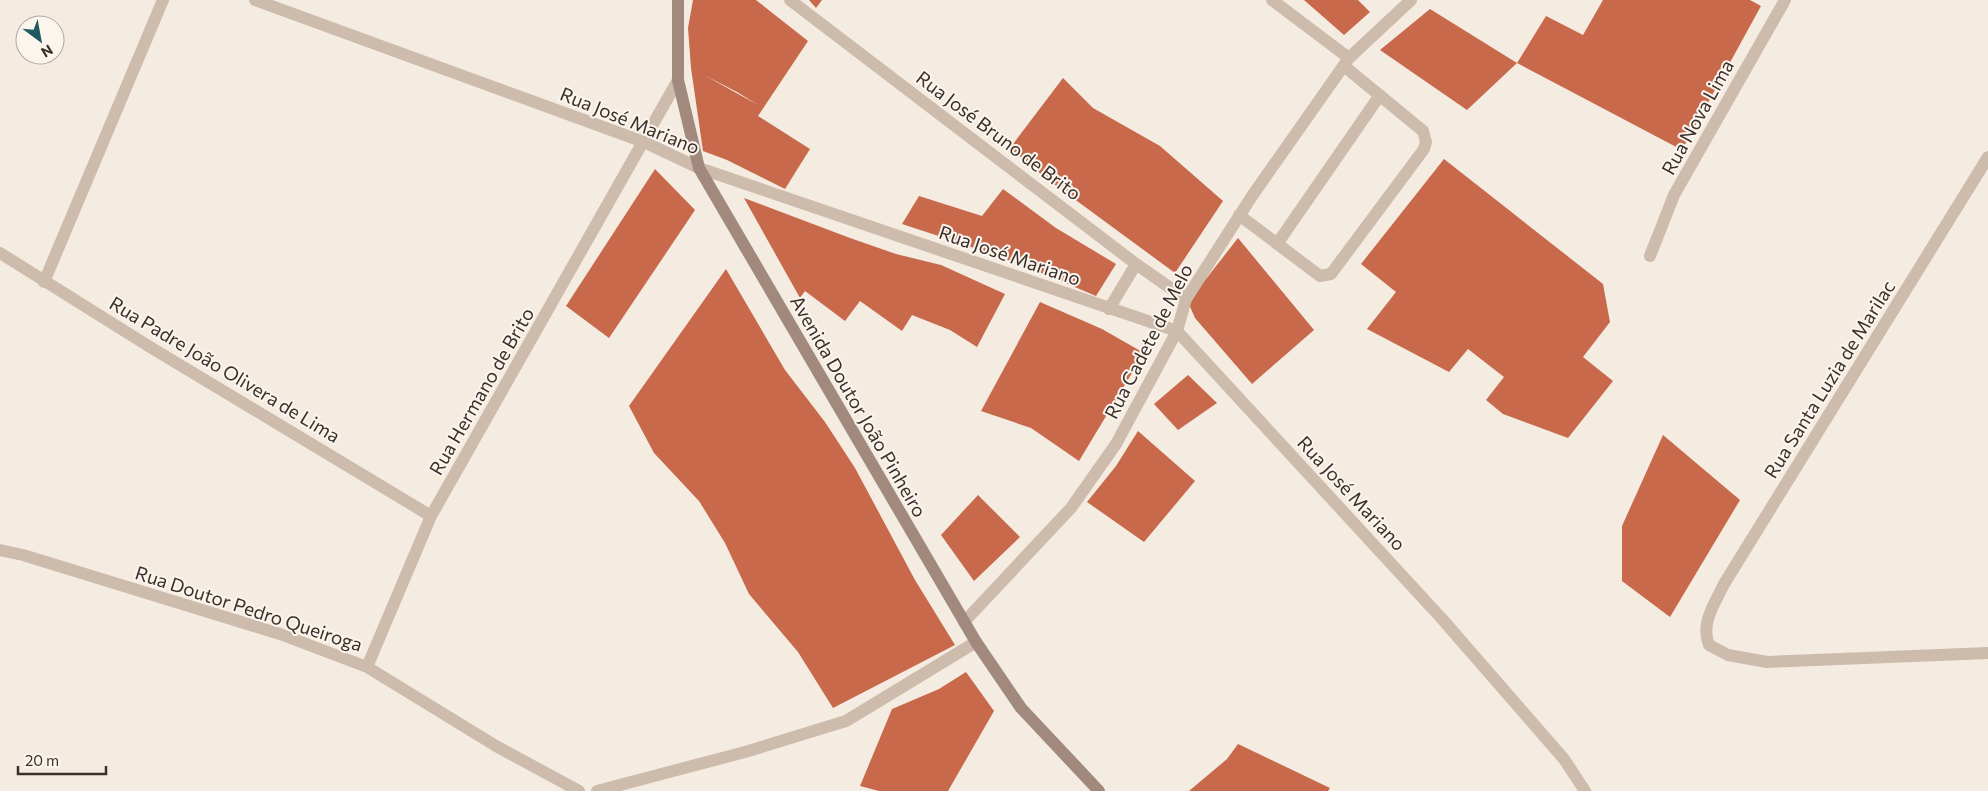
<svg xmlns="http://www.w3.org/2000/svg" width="1988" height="791" viewBox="0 0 1988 791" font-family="Commissioner,sans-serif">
	<rect width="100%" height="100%" fill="#f4ebe1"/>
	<path fill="#c8694b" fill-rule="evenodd" d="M693,0H756L808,41L758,116L810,149L785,189L727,160L703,151L691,68L688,28ZM704,75L737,92L758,105Z
		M809,0H822L816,8Z
		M1304,0H1358L1370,12L1344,35Z
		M1603,0H1750L1761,6L1682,150L1517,63L1546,16L1583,35Z
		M1430,9L1517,63L1467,110L1380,50Z
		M1063,78L1093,108L1160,146L1223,201L1175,273L1043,176L1010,148Z
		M1444,159L1603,284L1610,322L1583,357L1613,381L1568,438L1503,414L1486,400L1504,377L1468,349L1449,372L1367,329L1396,292L1361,264Z
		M655,169L695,210L609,338L566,306Z
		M1003,189L1056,228L1116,264L1096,296L1030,268L960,243L902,224L919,196L982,216Z
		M744,198L850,238L896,254L941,265L1005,294L977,347L950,330L912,315L902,331L860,301L845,321L805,291L800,298Z
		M1238,238L1314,330L1252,384L1195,318L1188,302Z
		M726,269L785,370L825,422L855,468L915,580L955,645L833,708L798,652L749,594L725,543L699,501L654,453L629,406Z
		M1040,302L1102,329L1144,353L1079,461L1031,428L981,411Z
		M1188,375L1217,403L1178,430L1154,404Z
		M1138,431L1195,481L1144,542L1087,502L1116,466Z
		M1663,435L1740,500L1670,617L1622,581V526Z
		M978,495L1020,537L974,581L941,535Z
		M966,672L994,711L948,791H879L860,786L892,709L939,689Z
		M1238,744L1330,788L1328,791H1189L1227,759Z"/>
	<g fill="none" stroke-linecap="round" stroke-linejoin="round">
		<path stroke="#cdbbac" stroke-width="12" d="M1239,215L1320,276L1331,274L1424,149L1426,142L1423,131L1344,66
			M1277,244L1380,95"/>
		<path stroke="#cdbbac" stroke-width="12" d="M790,0L1136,264L1186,299
			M1272,0L1349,58
			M1988,157L1724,584C1715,603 1700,624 1709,645L1728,655L1767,662L1988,653
			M0,253L150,347L431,516
			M1650,256L1674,195L1785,0
			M44,282L163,0
			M1109,309L1136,264
			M0,550L23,555L280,634L367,667L496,746L579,791
			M367,667L431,516L678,80
			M597,791L745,752L846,721L976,642"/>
		<path stroke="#cdbbac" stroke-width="12" d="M255,0L644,142L699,168L1177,331L1443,620L1564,759L1585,791
			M964,622L1071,508L1116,444L1177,331L1186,299L1252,196L1349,58L1411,0"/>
		<path stroke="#a18a7d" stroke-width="12" d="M678,0V80L699,168L976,642L1021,708L1099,791"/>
	</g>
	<g text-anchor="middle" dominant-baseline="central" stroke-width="4" stroke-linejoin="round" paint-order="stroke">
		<g font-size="19" fill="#3b302b" stroke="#fbf5ee">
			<text transform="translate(1697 117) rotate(-61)">Rua Nova Lima</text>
			<text transform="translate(630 120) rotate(22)">Rua José Mariano</text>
			<text transform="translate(999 135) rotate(37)">Rua José Bruno de Brito</text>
			<text transform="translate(1010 255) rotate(19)">Rua José Mariano</text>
			<text transform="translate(1148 341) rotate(-63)">Rua Cadete de Melo</text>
			<text transform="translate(225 369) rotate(31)">Rua Padre João Olivera de Lima</text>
			<text transform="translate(1829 379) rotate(-58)">Rua Santa Luzia de Marilac</text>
			<text transform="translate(481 391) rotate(-60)">Rua Hermano de Brito</text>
			<text transform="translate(859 406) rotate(60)">Avenida Doutor João Pinheiro</text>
			<text transform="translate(1352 493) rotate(47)">Rua José Mariano</text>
			<text transform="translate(249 608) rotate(18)">Rua Doutor Pedro Queiroga</text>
		</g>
	</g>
	<g transform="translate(40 40) rotate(148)"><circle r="24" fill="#fbf5ee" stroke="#aea6a0"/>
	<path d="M0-4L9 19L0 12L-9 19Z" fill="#1f5a5e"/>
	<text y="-8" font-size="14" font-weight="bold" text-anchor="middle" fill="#3b302b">N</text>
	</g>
	<path d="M18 766v8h88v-8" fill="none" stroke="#3b302b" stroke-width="2.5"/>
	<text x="25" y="766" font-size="15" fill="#3b302b" stroke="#fbf5ee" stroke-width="4" paint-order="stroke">20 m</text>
</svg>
